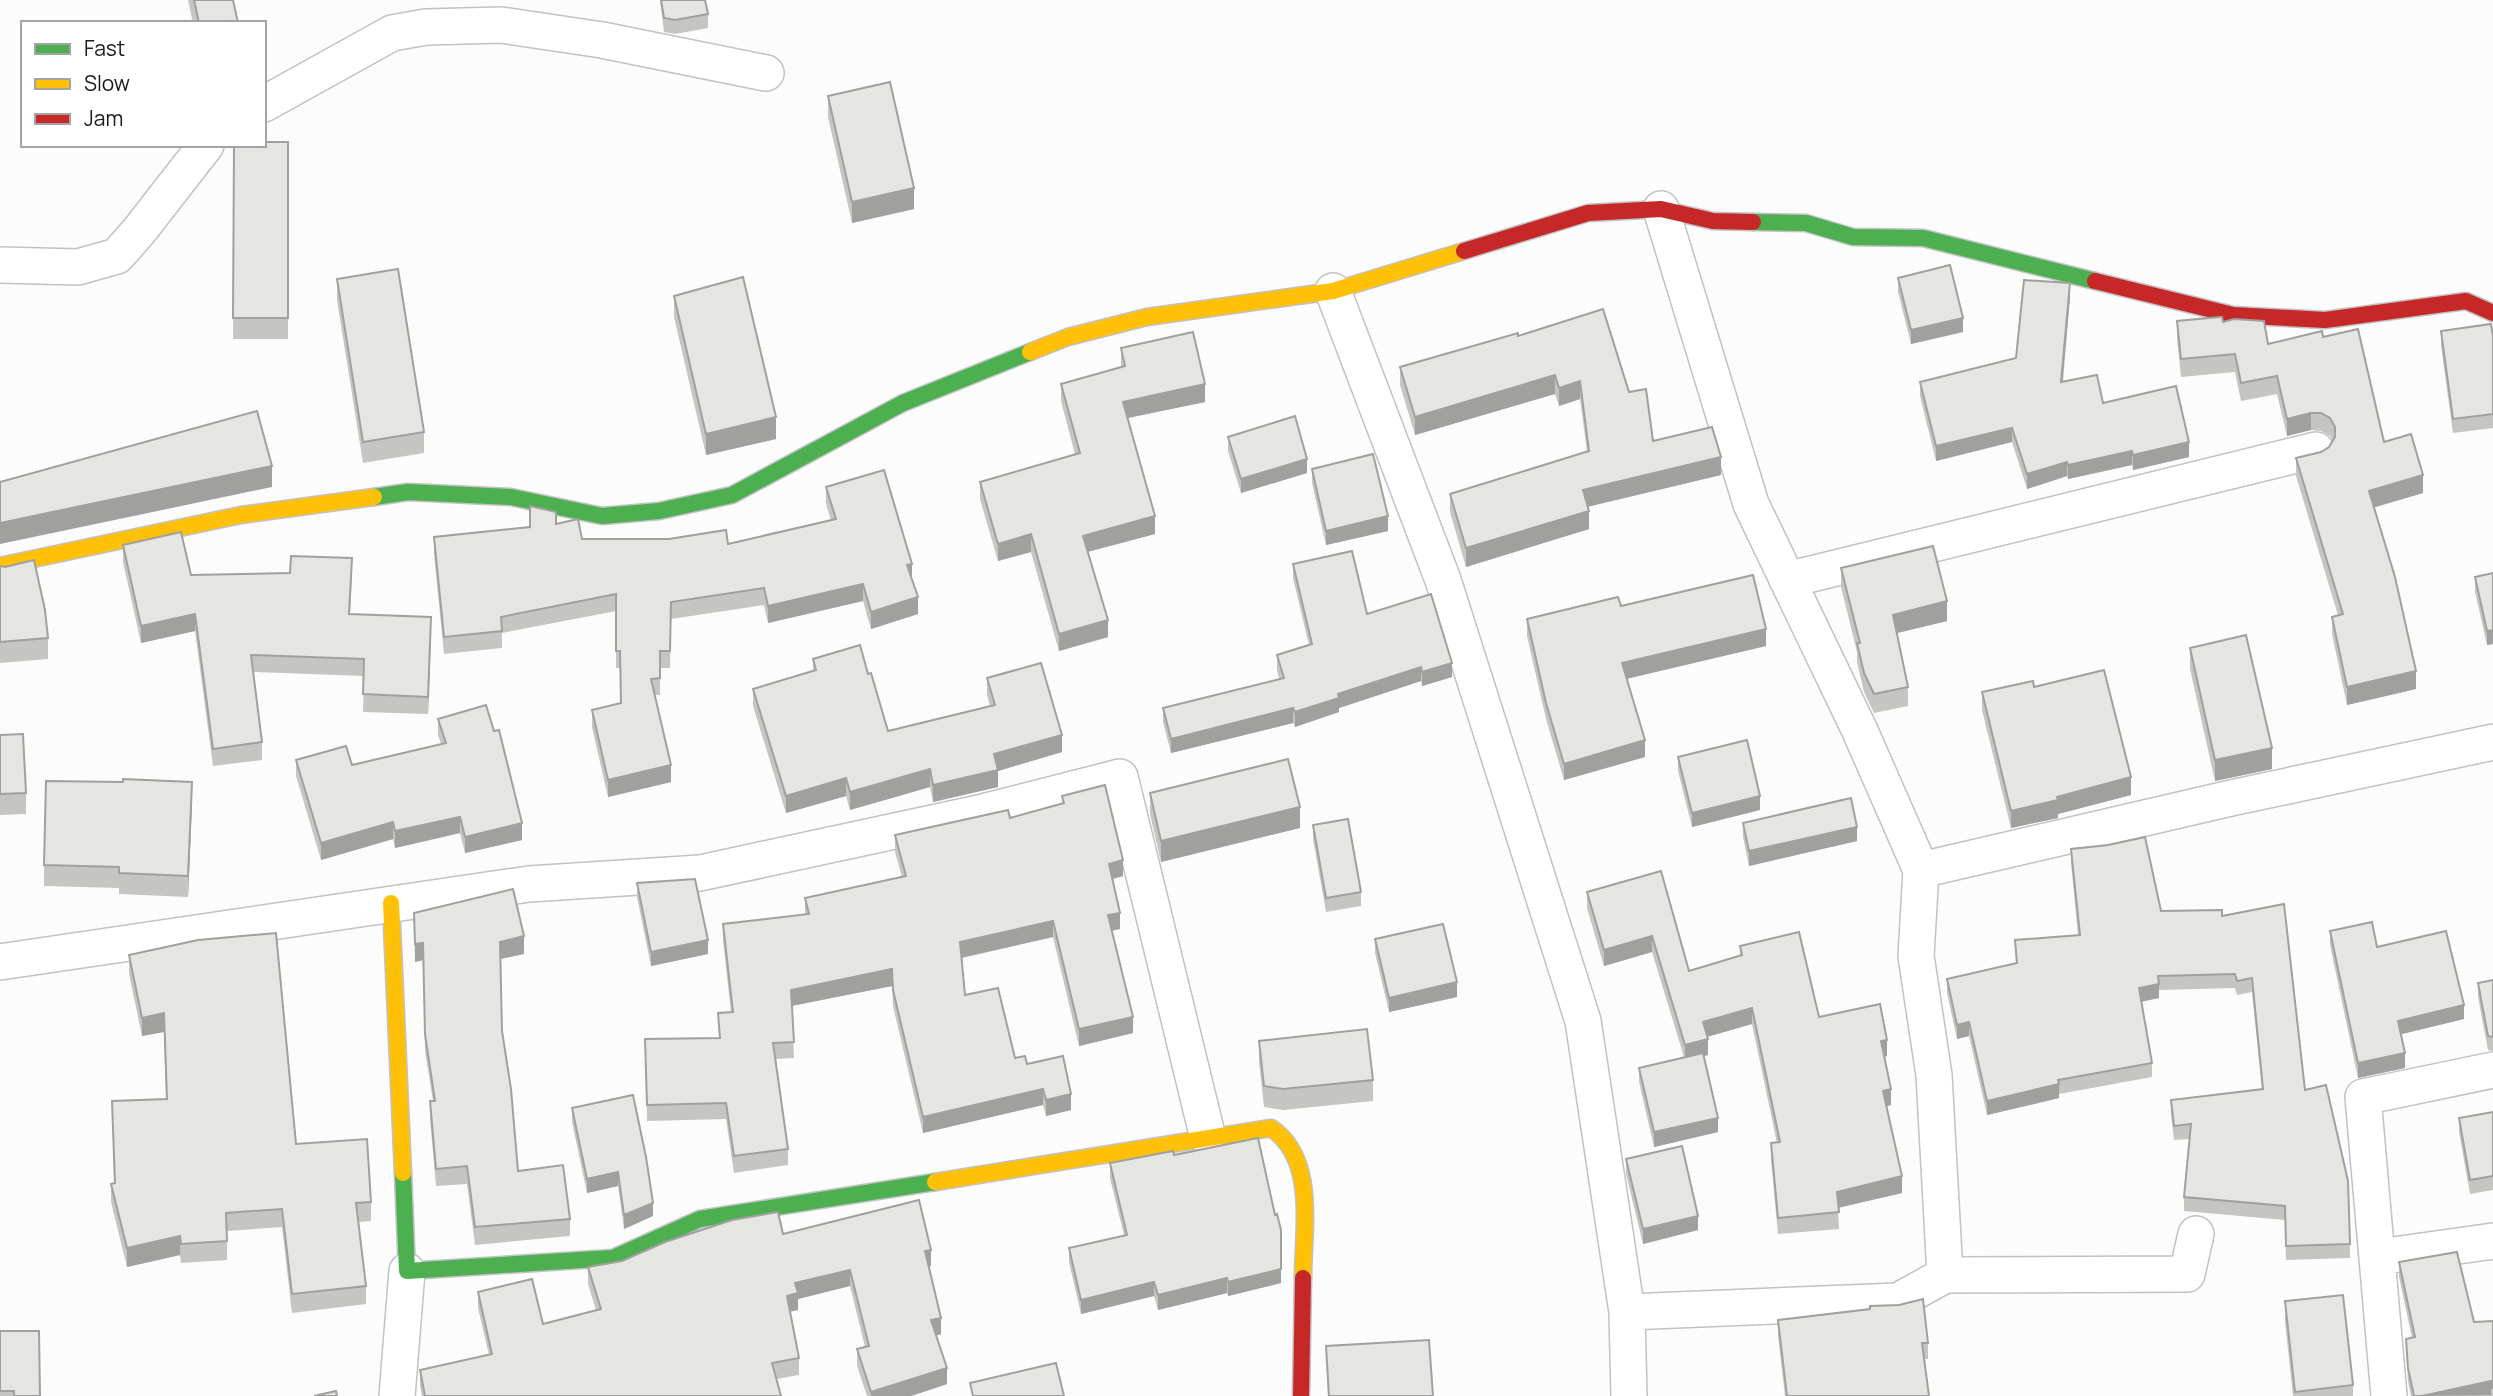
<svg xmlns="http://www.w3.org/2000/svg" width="2493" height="1396" viewBox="0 0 2493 1396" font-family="Manrope,sans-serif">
	<rect width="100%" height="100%" fill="#fcfcfd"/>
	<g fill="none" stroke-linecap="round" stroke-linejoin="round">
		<g stroke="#c2c1c4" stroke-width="38">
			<path id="street" d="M264,104L392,33L426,27L501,25L602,40L766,73
				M1661,209L1751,504L1860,731L1921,870
				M0,265L78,267L117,256L139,231L206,145
				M1333,291L1443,580L1583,1021L1627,1312L1629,1396
				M1787,580L2316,450
				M0,962L529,884L700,873L983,812L1120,777L1208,1138
				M2379,1257L2493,1241
				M1945,1275L2187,1274L2196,1234
				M1627,1312L1898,1301L1945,1275L1934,1075L1916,956L1921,870L2231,798L2493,742
				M397,1396L407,1271
				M2389,1396L2363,1097L2493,1070"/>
		</g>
		<g stroke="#c2c1c4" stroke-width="19">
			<path id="fast" d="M1753,222L1806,223L1853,237L1923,238L2095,281
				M374,497L408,492L511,497L602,516L659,511L732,495L903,403L1030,352
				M403,1173L407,1271L613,1258L700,1219L935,1182"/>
		</g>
		<g stroke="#c2c1c4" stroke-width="19">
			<path id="slow" d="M1030,352L1068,337L1147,317L1333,291L1464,251
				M0,566L241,515L374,497
				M391,903L403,1173
				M935,1182L1271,1128C1317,1159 1303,1229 1303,1278"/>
		</g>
		<g stroke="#c2c1c4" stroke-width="19">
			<path id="jam" d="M1464,251L1588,213L1661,209L1713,221L1753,222
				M2095,281L2233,315L2325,320L2466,301L2493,313
				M1301,1396L1303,1278"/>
		</g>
		<use href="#street" stroke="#fff" stroke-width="35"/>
		<use href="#fast" stroke="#4caf50" stroke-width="16"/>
		<use href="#slow" stroke="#ffc107" stroke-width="16"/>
		<use href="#jam" stroke="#c62828" stroke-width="16"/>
	</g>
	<path fill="#c5c5c2" d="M188,0H233L238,23H193Z
		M660,0H705L708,14V28L675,34L664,32Z
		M828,96L914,209L852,223L828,117Z
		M288,142V339H233L234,145Z
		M1898,278L1963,332L1911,344L1898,292Z
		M337,279L424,432V453L363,463L337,300Z
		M674,296L776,439L706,455L674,317Z
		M2070,297L2063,382L2103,403L2189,457L2133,470L2132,465L2068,479L2067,476L2027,489L2012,442L1936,461L1920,396V382L2016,358Z
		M2177,321L2223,322L2268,344L2323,337L2384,442L2423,493L2373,507L2416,689L2347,705L2332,634V617L2338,615L2296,476V458L2321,452L2329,447L2333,441L2330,436L2321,431L2311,430L2287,436L2277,394L2241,401L2235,372L2181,377L2177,339Z
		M2441,331L2493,337V428L2453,433L2441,346Z
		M1518,336L1629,392L1653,441L1721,475L1588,506L1589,529L1466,567L1450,512V494L1587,452L1580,399L1559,406L1555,394L1415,435L1400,385V367Z
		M1121,348L1205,402L1127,418L1155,534L1088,552L1108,637L1059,651L1031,552L998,561L980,499V482L1075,454L1061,401V384L1121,367Z
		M1228,437L1307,473L1241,493L1228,451Z
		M1312,469L1388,531L1326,545L1312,483Z
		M826,487L912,580L918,614L871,629L863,601L768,623L764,605L671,619L670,668H660V695H655L671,782L608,797L592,727V710L620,703V668H616V611L502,633V648L444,654L434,554V537L556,524L582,539L728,544L831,520L826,504Z
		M123,545L191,575L352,576L350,614L431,634L428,714L363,712L364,676L253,672L262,742V760L213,766L195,631L141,643L123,562Z
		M1293,564L1367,614L1452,677L1422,686L1421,681L1339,708V712L1295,727L1293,723L1171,753L1163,722V708L1279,679L1277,670V655L1309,645L1293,578Z
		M0,566L48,638V659L0,663Z
		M1841,568L1947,621L1897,633L1908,687V706L1874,713L1864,692L1857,662V652L1841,587Z
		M2493,573V644L2487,645L2475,592V577Z
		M1621,606L1766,646L1627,678L1645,757L1564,780L1546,719L1527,636V619Z
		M2190,648L2272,769L2215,781L2190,669Z
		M813,659L868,674L888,731L990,706L987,695V678L1062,752L998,771V787L933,802L930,787L850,810L846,796L786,813L753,706V689L813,671Z
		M2034,687L2131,795L2058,814V818L2011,828L1982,710V692Z
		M438,719L522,840L465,853L460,833L395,848L393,839L321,860L296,776V760L352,765L441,744L438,735Z
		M0,735L26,793V814L0,815Z
		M1678,757L1760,810L1692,827L1678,771Z
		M123,782L192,803L188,897L119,894V888L44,886V865Z
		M1150,793L1300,828L1161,862L1150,814Z
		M1062,796L1123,876L1112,879L1120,929L1112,931L1133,1033L1079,1046L1053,937L962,958L965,995L1015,1058L1027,1064L1071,1110L1046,1116L1043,1105L923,1133L893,1006L892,986L792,1006L794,1058L776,1059L788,1149V1165L734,1173L726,1119L647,1121L645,1039L719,1038L718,1013H731L723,940V924L805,914V898L902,877L895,852V835L1010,818L1062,804Z
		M1743,823L1857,841L1749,866L1743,837Z
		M1313,825L1361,892V906L1326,912L1313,839Z
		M2071,849L2161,911L2222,916L2348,1181L2350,1258L2286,1260L2285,1220L2184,1211V1197L2190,1139L2174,1140L2171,1114V1100L2262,1089L2252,992L2237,995L2235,988L2159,990V998L2141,1002L2152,1063V1077L2059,1094V1098L1987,1115L1969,1036L1957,1039L1947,993V979L2016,964L2015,940L2078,935L2071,863Z
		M1661,871L1689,971L1740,955V946L1819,1017L1887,1056L1885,1057L1891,1105L1886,1106L1902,1193L1838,1208L1839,1229L1778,1234L1771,1160V1143H1777L1752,1024L1707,1037L1708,1055L1704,1056L1718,1132L1654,1147L1639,1082V1068L1684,1057L1652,952L1604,966L1587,908V892Z
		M637,883L708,954L651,966L637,897Z
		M414,913L524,954L501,959L502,1031L518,1171L570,1219V1236L475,1245L467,1184L436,1186L430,1119V1101H433L425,1051L423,960L415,962Z
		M2330,931L2377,947L2464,1019L2401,1034L2405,1068L2358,1078L2330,945Z
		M1375,939L1457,997L1389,1012L1375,953Z
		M129,955L296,1144L371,1202V1221L359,1222L366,1286V1304L292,1313L282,1227L227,1231V1260L181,1263L180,1255L127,1267L111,1202V1184L114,1183L112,1101L166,1099L164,1032L142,1036L129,974Z
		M2493,980V1051L2488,1050L2478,997V983Z
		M1259,1041L1373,1080V1101L1283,1110L1264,1107L1259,1062Z
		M572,1108L653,1216L624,1229L618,1186L587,1193L572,1122Z
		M2493,1112V1190L2470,1194L2459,1132V1118Z
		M1174,1155L1281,1283L1228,1296L1227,1293L1158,1310L1154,1296L1081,1314L1069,1262V1248L1124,1235L1110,1178V1163Z
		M1626,1159L1698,1230L1643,1244L1626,1174Z
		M783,1234L931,1266L929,1267L941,1334L936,1336L947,1384L911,1396H867L857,1366V1349L865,1347L850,1286L798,1299V1310L790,1312L799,1358V1375L777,1379L781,1396H422L420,1386V1370L489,1355L478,1308V1292L543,1324L596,1310L588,1284V1267Z
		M2399,1262L2474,1322L2493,1321V1396H2411L2408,1382L2406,1339L2412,1338L2399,1277Z
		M2285,1301L2353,1385V1396H2293L2285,1322Z
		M1778,1320L1928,1343V1359H1924L1929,1396H1785L1778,1336Z
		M0,1331L40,1396H0Z
		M1326,1346L1433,1396H1328Z"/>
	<path fill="#a0a09e" d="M914,188V209L852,223V202Z
		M2070,283V297L2061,396V382Z
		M1963,318V332L1911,344V330Z
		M1555,375V394L1415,435V417Z
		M1580,381V399L1559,406V388Z
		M1205,384V402L1123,419V402Z
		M2311,413V430L2287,436V419Z
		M776,417V439L706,455V434Z
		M2012,428V442L1936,461V446Z
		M2189,442V457L2133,470V455Z
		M2132,451V465L2068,479V465Z
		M1721,457V475L1583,508V490Z
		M1307,459V473L1241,493V479Z
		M2067,462V476L2027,489V474Z
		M272,466V487L0,544V523Z
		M2423,475V493L2369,509V491Z
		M1589,511V529L1466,567V548Z
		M1155,516V534L1083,553V536Z
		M1388,516V531L1326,545V531Z
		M1031,534V552L998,561V544Z
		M912,564V581L907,565Z
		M863,584V601L768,623V606Z
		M918,597V614L871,629V612Z
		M1947,601V621L1893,634V615Z
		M195,614V631L141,643V626Z
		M431,617V634L428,714V697Z
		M1108,620V637L1059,651V634Z
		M1766,629V646L1622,680V663Z
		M2493,630V644L2487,645V631Z
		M1452,663V677L1422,686V672Z
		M1421,667V681L1339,708V712L1295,727V712L1338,694Z
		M2416,671V689L2347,705V687Z
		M1293,708V723L1171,753V739Z
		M1062,735V752L998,771V787L933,802V785L994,754Z
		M1645,740V757L1564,780V764Z
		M2272,748V769L2215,781V760Z
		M671,765V782L608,797V780Z
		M930,769V787L850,810V792Z
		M2131,777V795L2058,814V818L2011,828V811L2057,797Z
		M846,778V796L786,813V796Z
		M192,782V803L188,897V876Z
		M1760,796V810L1692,827V813Z
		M1300,807V828L1161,862V841Z
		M460,817V833L395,848V831Z
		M393,822V839L321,860V843Z
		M522,823V840L465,853V837Z
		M1857,827V841L1749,866V851Z
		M1123,860V876L1109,880V864Z
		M1120,913V929L1108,931V915Z
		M1053,921V937L960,958V942Z
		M524,936V954L500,959V942Z
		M1652,936V952L1604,966V950Z
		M708,940V954L651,966V952Z
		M423,943V960L415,962V944Z
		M892,969V986L791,1006V990Z
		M1457,982V997L1389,1012V998Z
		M2159,984V998L2139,1002V988Z
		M2464,1005V1019L2398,1035V1021Z
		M1752,1008V1024L1703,1038V1022Z
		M164,1013V1032L142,1036V1018Z
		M1133,1017V1033L1079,1046V1029Z
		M1969,1022V1036L1957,1039V1025Z
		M1708,1039V1055L1685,1062V1045Z
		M1887,1040V1056L1881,1057V1041Z
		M2405,1053V1068L2358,1078V1063Z
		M2059,1084V1098L1987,1115V1101Z
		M1043,1089V1105L923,1133V1117Z
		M1891,1089V1105L1883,1107V1091Z
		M1071,1094V1110L1046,1116V1100Z
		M1718,1118V1132L1654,1147V1132Z
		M618,1172V1186L587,1193V1179Z
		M1902,1176V1193L1837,1208V1192Z
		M653,1203V1216L624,1229V1215Z
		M1698,1216V1230L1643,1244V1229Z
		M1281,1230V1283L1228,1296V1282Z
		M180,1236V1255L127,1267V1248Z
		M931,1250V1266L925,1268V1251Z
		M850,1270V1286L798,1299V1310L787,1312V1296L795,1283Z
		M1227,1278V1293L1158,1310V1295Z
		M1154,1282V1296L1081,1314V1300Z
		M941,1318V1334L931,1337V1320Z
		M947,1368V1384L911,1396H871V1392Z
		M2491,1381V1395L2422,1396Z"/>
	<path fill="#e5e5e2" stroke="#a0a09e" stroke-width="2" d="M194,0H233L238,23H199Z
		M661,0H705L708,14L675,20L664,18Z
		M890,82L914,188L852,202L828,96Z
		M264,142H288V318H233L234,145H264Z
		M1950,265L1963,318L1911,330L1898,278Z
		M398,269L424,432L363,442L337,279Z
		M743,277L776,417L706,434L674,296Z
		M2024,280L2070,283L2061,382L2097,375L2103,403L2176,386L2189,442L2133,455L2132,451L2068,465L2067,462L2027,474L2012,428L1936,446L1920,382L2016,358Z
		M1603,309L1629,392L1646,389L1653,441L1712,427L1721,457L1583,490L1589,511L1466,548L1450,494L1589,451L1580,381L1559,388L1555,375L1415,417L1400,367L1518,333V336Z
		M2220,317H2222L2223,322L2234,319L2264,321L2268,344L2322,331L2323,337L2358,329L2384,442L2411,434L2423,475L2369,491L2395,577L2416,671L2347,687L2332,617L2343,614L2296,458L2321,452L2329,447L2335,437V427L2330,418L2321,413H2311L2287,419L2277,376L2241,383L2235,354L2181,359L2177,321Z
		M2491,324L2493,337V414L2453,419L2441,331Z
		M1193,332L1205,384L1123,402L1155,516L1083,536L1108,620L1059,634L1031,534L998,544L980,482L1080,453L1061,384L1125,366L1121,348Z
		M257,411L272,466L0,523V482Z
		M1295,416L1307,459L1241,479L1228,437Z
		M1373,454L1388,516L1326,531L1312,469Z
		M884,470L912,564L907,565L918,597L871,612L863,584L768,606L764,588L671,602L670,651H660V678L651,679L671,765L608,780L592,710L621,703L620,651H616V594L501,617L502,631L444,637L434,537L530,527V506L556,512V524L578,519L582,539H669L726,530L728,544L836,519L826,487Z
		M181,532L191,575L290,573L291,556L352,558L349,614L431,617L428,697L363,694L364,659L251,655L262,742L213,749L195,614L141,626L123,545Z
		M1933,546L1947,601L1893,615L1908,687L1874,694L1864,673L1857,643H1860L1841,568Z
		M1352,551L1367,614L1431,594L1452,663L1422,672L1421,667L1338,694L1339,698L1295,712L1293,708L1171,739L1163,708L1284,678L1277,655L1312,644L1293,564Z
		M34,560L45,610L48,638L0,642V566L5,567Z
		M2493,573V630L2487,631L2475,577Z
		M1753,575L1766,629L1622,663L1645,740L1564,764L1546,703L1527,619L1618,597L1621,606Z
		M2246,635L2272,748L2215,760L2190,648Z
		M860,645L868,674L871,673L888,731L995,705L987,678L1041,663L1062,735L994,754L998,770L933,785L930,769L850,792L846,778L786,796L753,689L816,670L813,659Z
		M2104,670L2131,777L2057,797L2058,800L2011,811L1982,692L2033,681L2034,687Z
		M486,705L494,731L499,730L522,823L465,837L460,817L395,831L393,822L321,843L296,760L346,746L352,765L446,743L438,719Z
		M23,734L26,793L0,794V735Z
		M1747,740L1760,796L1692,813L1678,757Z
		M1288,759L1300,807L1161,841L1150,793Z
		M123,779L192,782L188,876L119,873V867L44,865L46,781L123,782Z
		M1105,785L1123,860L1109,864L1120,913L1108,915L1133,1017L1079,1029L1053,921L960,942L965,995L998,988L1015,1058L1025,1056L1027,1064L1063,1056L1071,1094L1046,1100L1043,1089L923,1117L893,990L892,969L791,990L794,1042L773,1043L788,1149L734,1156L726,1103L647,1105L645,1039L720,1038L718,1013L733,1012L723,924L809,914L805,898L906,876L895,835L1008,810L1010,818L1064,803L1062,796Z
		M1851,798L1857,827L1749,851L1743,823Z
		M1348,819L1361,892L1326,898L1313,825Z
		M2145,837L2161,911L2222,910V916L2284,904L2305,1090L2326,1085L2348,1181L2350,1244L2286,1246L2285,1206L2184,1197L2191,1124L2174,1126L2171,1100L2263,1089L2252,978L2237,981L2235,974L2158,976L2159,984L2139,988L2152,1063L2058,1080L2059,1084L1987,1101L1969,1022L1957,1025L1947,979L2017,963L2015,940L2080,935L2071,849L2108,845Z
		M1661,871L1689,971L1742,955L1740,946L1799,932L1819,1017L1880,1004L1887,1040L1881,1041L1891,1089L1883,1091L1902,1176L1837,1192L1839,1212L1778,1218L1771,1143L1780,1142L1752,1008L1703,1022L1708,1039L1685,1045L1652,936L1604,950L1587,892Z
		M695,879L708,940L651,952L637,883Z
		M513,889L524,936L500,942L502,1031L511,1089L518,1171L563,1165L570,1219L475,1227L467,1166L436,1169L430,1101H435L425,1034L423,943L415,944L414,913Z
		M2372,922L2377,947L2446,931L2464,1005L2398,1021L2405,1053L2358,1063L2330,931Z
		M1443,924L1457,982L1389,998L1375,939Z
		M276,933L296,1144L367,1139L371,1202L356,1203L366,1286L292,1294L282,1209L226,1213L227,1241L181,1244L180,1236L127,1248L111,1184L115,1183L112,1101L167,1099L164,1013L142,1018L129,955L198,940Z
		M2493,980V1037L2488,1036L2478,983Z
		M1367,1029L1373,1080L1283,1089L1264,1086L1259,1041Z
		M1703,1053L1718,1118L1654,1132L1639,1068Z
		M633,1095L646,1157L653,1203L624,1215L618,1172L587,1179L572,1108Z
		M2493,1112V1176L2470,1180L2459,1118Z
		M1258,1138L1275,1215L1277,1214L1281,1230V1269L1228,1282L1227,1278L1158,1295L1154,1282L1081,1300L1069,1248L1127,1235L1110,1163L1173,1151L1174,1155Z
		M1682,1146L1698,1216L1643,1229L1626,1159Z
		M919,1200L931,1250L925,1251L941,1318L931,1320L947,1368L871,1392L857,1349L869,1346L850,1270L795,1283L798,1293L787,1296L799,1358L772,1363L781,1396H425L420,1370L492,1354L478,1292L532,1279L543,1324L601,1309L588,1267L622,1261L665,1242L732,1220L778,1212L783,1234Z
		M2457,1252L2474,1322L2493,1321V1388H2492L2491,1381L2422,1396H2414L2408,1368L2406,1339L2415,1337L2399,1262Z
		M2343,1295L2353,1385L2295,1392L2285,1301Z
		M1923,1299L1928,1343H1922L1929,1396H1787L1778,1320L1870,1309V1306L1899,1305Z
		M0,1331H39L40,1396H14V1391H0Z
		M1429,1340L1433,1396H1329L1326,1346Z
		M1056,1363L1064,1396H973L970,1383Z
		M336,1391L337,1396H314Z"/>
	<rect x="21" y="21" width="245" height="126" fill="#ffffff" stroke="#a4a3a5" stroke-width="2"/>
	<rect x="35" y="44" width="35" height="10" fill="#4caf50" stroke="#a4a3a5" stroke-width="2"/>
	<text x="84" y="56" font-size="21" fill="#1b191f">Fast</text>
	<rect x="35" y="79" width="35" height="10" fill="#ffc107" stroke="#a4a3a5" stroke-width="2"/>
	<text x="84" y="91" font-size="21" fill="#1b191f">Slow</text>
	<rect x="35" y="114" width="35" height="10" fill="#c62828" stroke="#a4a3a5" stroke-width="2"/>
	<text x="84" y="126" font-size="21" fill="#1b191f">Jam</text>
</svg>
